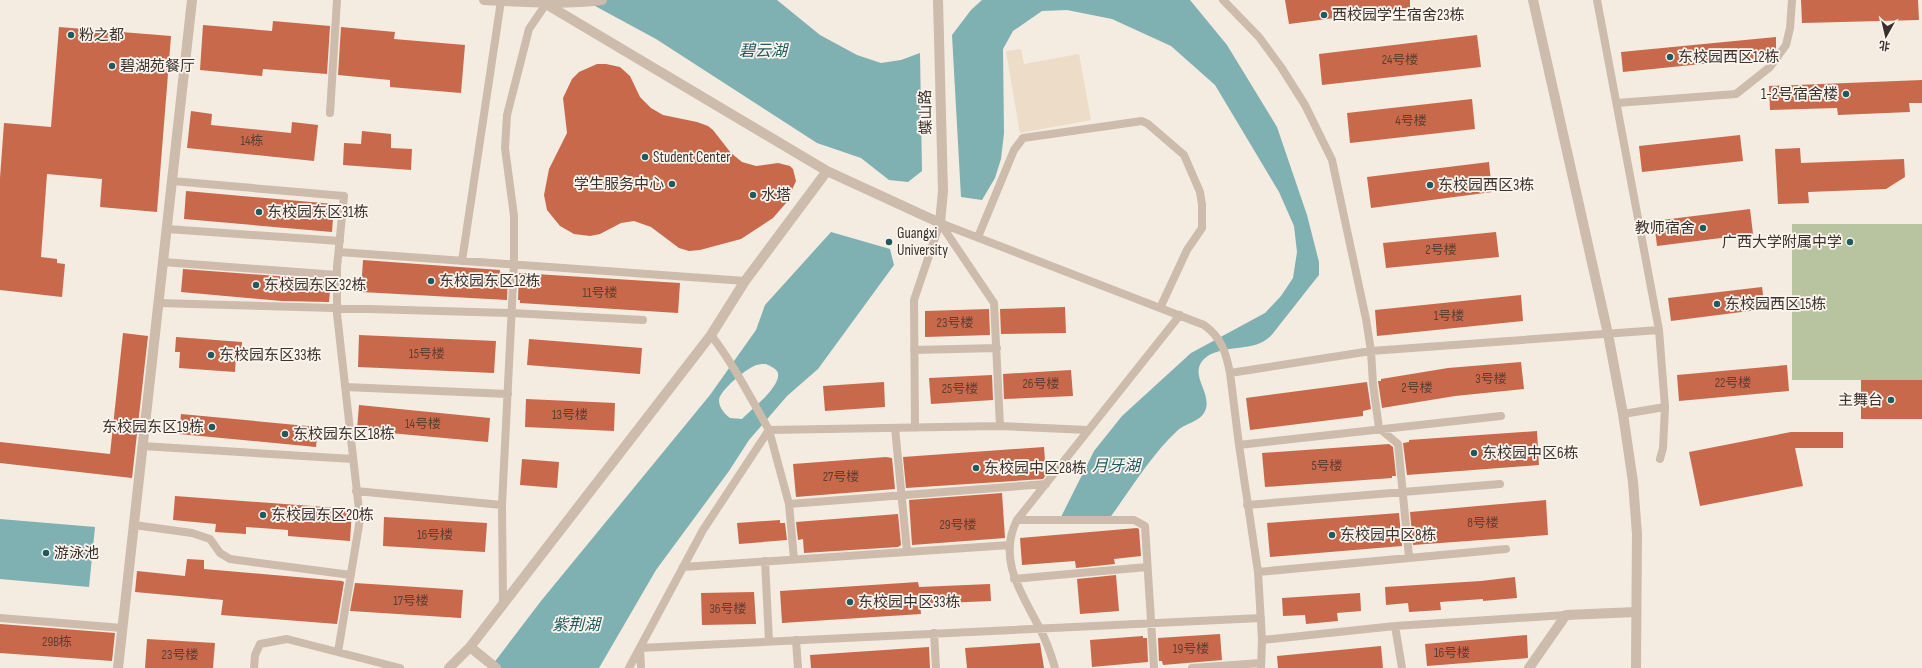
<svg xmlns="http://www.w3.org/2000/svg" width="1922" height="668" viewBox="0 0 1922 668" font-family="'Sofia Sans Condensed','Noto Sans SC',sans-serif">
	<rect width="100%" height="100%" fill="#f4ebe1"/>
	<path fill="#b8c4a0" d="M1792,224H1922V380H1792Z"/>
	<path fill="#ecdcc8" d="M1021,49L1024,64L1079,54L1091,120L1020,133L1006,51Z"/>
	<path fill="#7fb0b2" fill-rule="evenodd" d="M584,0H777L820,35L857,55L881,63L901,60L920,53L922,171L908,182L889,180L861,158L817,143L656,39Z
		M982,0H1190L1227,45L1277,127L1307,215L1319,262V275C1306,291 1294,307 1281,323C1277,328 1273,335 1267,339C1251,352 1220,344 1204,359C1188,375 1213,393 1205,411C1200,422 1186,423 1178,430C1151,455 1131,489 1109,519H1060L1094,451L1122,416L1191,353L1265,313L1281,296L1293,278L1297,252L1294,226L1279,192L1215,85L1171,46L1112,19L1067,10L1042,11L1013,31L1003,49L1004,133L1001,159L995,178L982,200L961,197L952,35L971,10Z
		M831,232L890,249L894,265L818,369L787,396L749,440L729,471L656,570L599,668H490L541,601L710,395L756,330L765,305ZM766,364C770,366 775,368 777,371C785,383 751,410 742,419L730,418C725,414 719,408 719,400C720,390 745,370 754,366C758,364 762,364 766,364Z
		M0,519L95,527L89,587L0,579Z"/>
	<path fill="#c8694b" d="M1285,0H1410V8L1289,24Z
		M1801,0H1918L1919,20L1802,23Z
		M273,21L330,26L327,74L263,69L262,76L200,70L203,25L272,31Z
		M59,27L171,36L157,212L100,207L102,179L47,174L41,257L57,259V263L65,264L62,297L0,290V178L4,123L51,127Z
		M341,27L395,32L394,39L465,45L461,93L390,87V80L338,75Z
		M1477,35L1481,67L1322,85L1319,54Z
		M1776,37V49L1770,57L1623,72L1621,52Z
		M597,64H606L620,67L630,76L640,97L651,108L663,115L697,122L708,126L713,130L731,153L742,162L756,166L778,163L790,166L793,169L796,181L786,203L773,218L741,239L700,250L689,251L679,248L651,227L634,221L621,223L600,234L590,236L574,234L560,226L547,210L544,195L549,169L567,133L563,98L572,79L579,72Z
		M1922,80V103H1909L1910,112L1838,115L1837,108L1770,110L1769,86Z
		M1472,99L1475,129L1350,143L1347,113Z
		M191,111L212,114L211,125L291,133L292,122L318,125L314,161L187,148Z
		M362,131L391,134V148L412,149L411,170L343,165L344,143L361,144Z
		M1740,135L1743,161L1642,172L1639,146Z
		M1800,148L1801,163L1904,159L1905,177L1886,189L1808,192L1809,203L1778,204L1775,149Z
		M1489,162L1492,192L1371,208L1367,177Z
		M186,191L334,204L332,232L184,219Z
		M1750,209L1753,234L1657,246L1654,221Z
		M1496,232L1499,257L1386,268L1383,243Z
		M363,260L500,270V272L508,273L507,300L361,292Z
		M183,269L331,280L329,302L282,301L181,292Z
		M519,273L680,283L678,313L520,303V300H518Z
		M1762,287L1765,309L1671,321L1668,298Z
		M1521,295L1523,321L1377,336L1375,310Z
		M1065,307L1066,333L1001,334L1000,309Z
		M989,309L990,335L925,337V311Z
		M123,333L148,336L132,478L0,463V442L110,454Z
		M359,335L496,341L494,373L358,367Z
		M176,337L242,342L241,358L236,357L235,372L179,368L180,352H175Z
		M529,339L642,348L640,374L527,365Z
		M1521,362L1524,389L1455,396L1382,408L1378,381H1381V379L1448,368Z
		M1787,365L1789,391L1679,401L1677,375Z
		M1071,370L1073,396L1004,399L1003,374Z
		M992,375L993,400L931,404L929,378Z
		M1861,380H1922V419H1861Z
		M884,382L885,407L825,411L823,386Z
		M1367,382L1371,409L1363,411V416L1250,430L1246,398Z
		M526,399L615,403L614,431L525,427Z
		M359,405L490,418L488,442L357,430Z
		M181,414L318,427L316,447L179,434Z
		M1537,431L1539,465L1407,475L1403,443L1409,442V440Z
		M1791,432H1843V448H1795L1803,486L1700,506L1689,452Z
		M1389,444L1393,447L1396,476H1392V478L1265,487L1262,453Z
		M1044,447L1046,475L1043,479L906,488L903,457Z
		M886,457L892,458L895,489L796,497L793,464Z
		M522,459L559,462L557,488L520,485Z
		M1002,493L1005,538L912,545L909,500Z
		M175,496L352,509L350,541L288,536V530L246,527V534L215,532L216,524L173,520Z
		M1546,500L1548,535L1413,545L1410,512Z
		M1399,513L1402,546L1270,557L1267,523Z
		M898,514L901,545L898,547L804,553L803,539L798,540L796,522Z
		M384,517L487,523L485,552L383,546Z
		M780,520V523H785L787,540L739,544L737,523Z
		M1137,528L1139,529L1141,556L1114,559L1115,564L1076,568L1075,561L1022,565L1020,538Z
		M187,559L204,560V569L342,581L344,582L337,624L221,615L223,600L135,592L137,571L185,576Z
		M1116,575L1119,611L1080,614L1077,579Z
		M1515,577L1517,598L1483,601V599L1440,602L1441,610L1409,612L1408,603L1386,605L1385,587L1481,581Z
		M918,582L919,587L990,584L991,601L920,604L921,614L782,623L780,591Z
		M355,583L463,590L461,618L350,611Z
		M754,592L756,624L702,625L701,593Z
		M1360,593L1361,611L1337,613L1338,621L1306,624L1305,615L1283,616L1282,598Z
		M0,624L115,633L112,661L0,653Z
		M1220,634L1222,660L1163,665L1162,661H1159L1158,638Z
		M1527,635L1528,658L1427,666L1425,644Z
		M1143,636V638H1147L1148,662L1092,667L1090,640Z
		M147,639L215,643L213,668H145Z
		M1040,643L1044,668H967L965,648Z
		M1381,646L1383,668H1278L1277,656Z
		M929,647L930,668H811L810,655Z"/>
	<g fill="none" stroke-linecap="round" stroke-linejoin="round">
		<path stroke="#cdbbac" stroke-width="8" d="M1223,0L1259,37L1281,67L1305,105L1332,160L1366,319L1371,351L1373,384L1379,428L1398,444L1409,557
			M1597,0L1659,330L1665,407L1663,448L1660,459
			M1617,103L1736,94L1770,67L1786,45L1790,28L1792,0
			M330,113L337,0
			M172,181L344,196L337,267V314L360,519L338,652
			M940,223L1204,325C1222,338 1226,353 1230,373L1371,351L1659,330
			M167,229L340,241
			M978,237L1014,150L1023,138L1142,121L1148,124L1184,155L1200,192L1202,205V228L1187,250L1160,308
			M339,252L745,281
			M462,261L501,1
			M163,262L337,275
			M158,303L512,313L643,320
			M914,350L997,348
			M1230,373L1239,445L1258,572L1262,640L1261,668
			M345,387L508,394
			M1623,414L1665,407
			M895,428L907,551
			M915,428L914,300L940,223L994,303L1000,426
			M1239,445L1501,416
			M142,446L353,459
			M356,491L502,505
			M789,504L1046,484
			M1247,505L1500,484
			M1017,520H1134L1145,526L1154,668
			M134,525L192,533L210,539L220,553L230,559L351,575
			M794,559L789,504L769,430L1000,426L1088,430
			M765,561L769,641
			M683,567L1010,545
			M1258,572L1506,549
			M1014,579L1147,567
			M503,603L502,505L514,264V216L505,148L507,115L529,29L546,4
			M0,618L122,628
			M1395,626L1402,668
			M934,633L936,668
			M796,640L798,668
			M1262,640L1395,626L1566,615
			M254,668L255,655L260,644L287,639L400,668
			M629,668L703,530L769,430C750,397 734,365 711,335
			M641,668L640,648L1261,618
			M1055,668C1051,654 1046,640 1039,627C1022,594 997,559 1017,520L1180,315
			M1192,668L1261,663"/>
		<path stroke="#cdbbac" stroke-width="10" d="M484,0C524,2 563,5 602,0
			M1533,0L1608,334L1623,414L1633,482L1637,534L1636,668
			M546,4L827,171L940,223L943,191L938,0
			M470,647L496,668
			M118,668L192,0
			M449,668L470,647L711,335L745,281L827,171
			M1529,668L1566,615L1636,612"/>
	</g>
	<g fill="#1f5a5e" stroke="#fbf5ee" stroke-width="1.5">
		<circle cx="1324" cy="15" r="4"/>
		<circle cx="71" cy="35" r="4"/>
		<circle cx="1670" cy="57" r="4"/>
		<circle cx="112" cy="66" r="4"/>
		<circle cx="1846" cy="94" r="4"/>
		<circle cx="645" cy="157" r="4"/>
		<circle cx="672" cy="184" r="4"/>
		<circle cx="1430" cy="185" r="4"/>
		<circle cx="753" cy="195" r="4"/>
		<circle cx="259" cy="212" r="4"/>
		<circle cx="1703" cy="228" r="4"/>
		<circle cx="889" cy="242" r="4"/>
		<circle cx="1850" cy="242" r="4"/>
		<circle cx="431" cy="281" r="4"/>
		<circle cx="256" cy="285" r="4"/>
		<circle cx="1717" cy="304" r="4"/>
		<circle cx="211" cy="355" r="4"/>
		<circle cx="1891" cy="400" r="4"/>
		<circle cx="212" cy="427" r="4"/>
		<circle cx="285" cy="434" r="4"/>
		<circle cx="1474" cy="453" r="4"/>
		<circle cx="976" cy="468" r="4"/>
		<circle cx="263" cy="515" r="4"/>
		<circle cx="1332" cy="535" r="4"/>
		<circle cx="46" cy="553" r="4"/>
		<circle cx="850" cy="602" r="4"/>
	</g>
	<g text-anchor="middle" dominant-baseline="central" stroke-width="3.5" stroke-linejoin="round" paint-order="stroke">
		<g font-size="13" fill="#5e3e33">
			<text x="1400" y="60">24号楼</text>
			<text x="1411" y="121">4号楼</text>
			<text x="252" y="141">14栋</text>
			<text x="1441" y="250">2号楼</text>
			<text x="600" y="293">11号楼</text>
			<text x="1449" y="316">1号楼</text>
			<text x="955" y="323">23号楼</text>
			<text x="427" y="354">15号楼</text>
			<text x="1491" y="379">3号楼</text>
			<text x="1733" y="383">22号楼</text>
			<text x="1041" y="384">26号楼</text>
			<text x="1417" y="388">2号楼</text>
			<text x="960" y="389">25号楼</text>
			<text x="570" y="415">13号楼</text>
			<text x="423" y="424">14号楼</text>
			<text x="1327" y="466">5号楼</text>
			<text x="841" y="477">27号楼</text>
			<text x="1483" y="523">8号楼</text>
			<text x="958" y="525">29号楼</text>
			<text x="435" y="535">16号楼</text>
			<text x="411" y="601">17号楼</text>
			<text x="728" y="609">36号楼</text>
			<text x="57" y="642">29B栋</text>
			<text x="1191" y="649">19号楼</text>
			<text x="1452" y="653">16号楼</text>
			<text x="180" y="655">23号楼</text>
		</g>
		<g font-size="15" fill="#3b302b" stroke="#fbf5ee" text-anchor="start">
			<text x="1332" y="15">西校园学生宿舍23栋</text>
			<text x="79" y="35">粉之都</text>
			<text x="1678" y="57">东校园西区12栋</text>
			<text x="120" y="66">碧湖苑餐厅</text>
			<text x="1838" y="94" text-anchor="end">1-2号宿舍楼</text>
			<text x="653" y="157">Student Center</text>
			<text x="664" y="184" text-anchor="end">学生服务中心</text>
			<text x="1438" y="185">东校园西区3栋</text>
			<text x="761" y="195">水塔</text>
			<text x="267" y="212">东校园东区31栋</text>
			<text x="1695" y="228" text-anchor="end">教师宿舍</text>
			<text x="897" y="233">Guangxi<tspan x="897" dy="17">University</tspan></text>
			<text x="1842" y="242" text-anchor="end">广西大学附属中学</text>
			<text x="439" y="281">东校园东区12栋</text>
			<text x="264" y="285">东校园东区32栋</text>
			<text x="1725" y="304">东校园西区15栋</text>
			<text x="219" y="355">东校园东区33栋</text>
			<text x="1883" y="400" text-anchor="end">主舞台</text>
			<text x="204" y="427" text-anchor="end">东校园东区19栋</text>
			<text x="293" y="434">东校园东区18栋</text>
			<text x="1482" y="453">东校园中区6栋</text>
			<text x="984" y="468">东校园中区28栋</text>
			<text x="271" y="515">东校园东区20栋</text>
			<text x="1340" y="535">东校园中区8栋</text>
			<text x="54" y="553">游泳池</text>
			<text x="858" y="602">东校园中区33栋</text>
		</g>
		<g font-size="15" fill="#3b302b" stroke="#fbf5ee">
			<text transform="translate(926 112) rotate(-91)">蝶山路</text>
		</g>
		<g font-size="16" font-style="italic" fill="#1f5a5e" stroke="#fbf5ee">
			<text x="763" y="51">碧云湖</text>
			<text x="1116" y="466">月牙湖</text>
			<text x="576" y="625">紫荆湖</text>
		</g>
	</g>
	<g transform="translate(1886 36) rotate(188)" stroke="#fbf5ee" stroke-width="3" paint-order="stroke">
	<path d="M0-3L7 15L0 10L-7 15Z" fill="#3b302b"/>
	<text y="-6" font-size="11" font-weight="bold" text-anchor="middle" fill="#3b302b">北</text>
	</g>
</svg>
